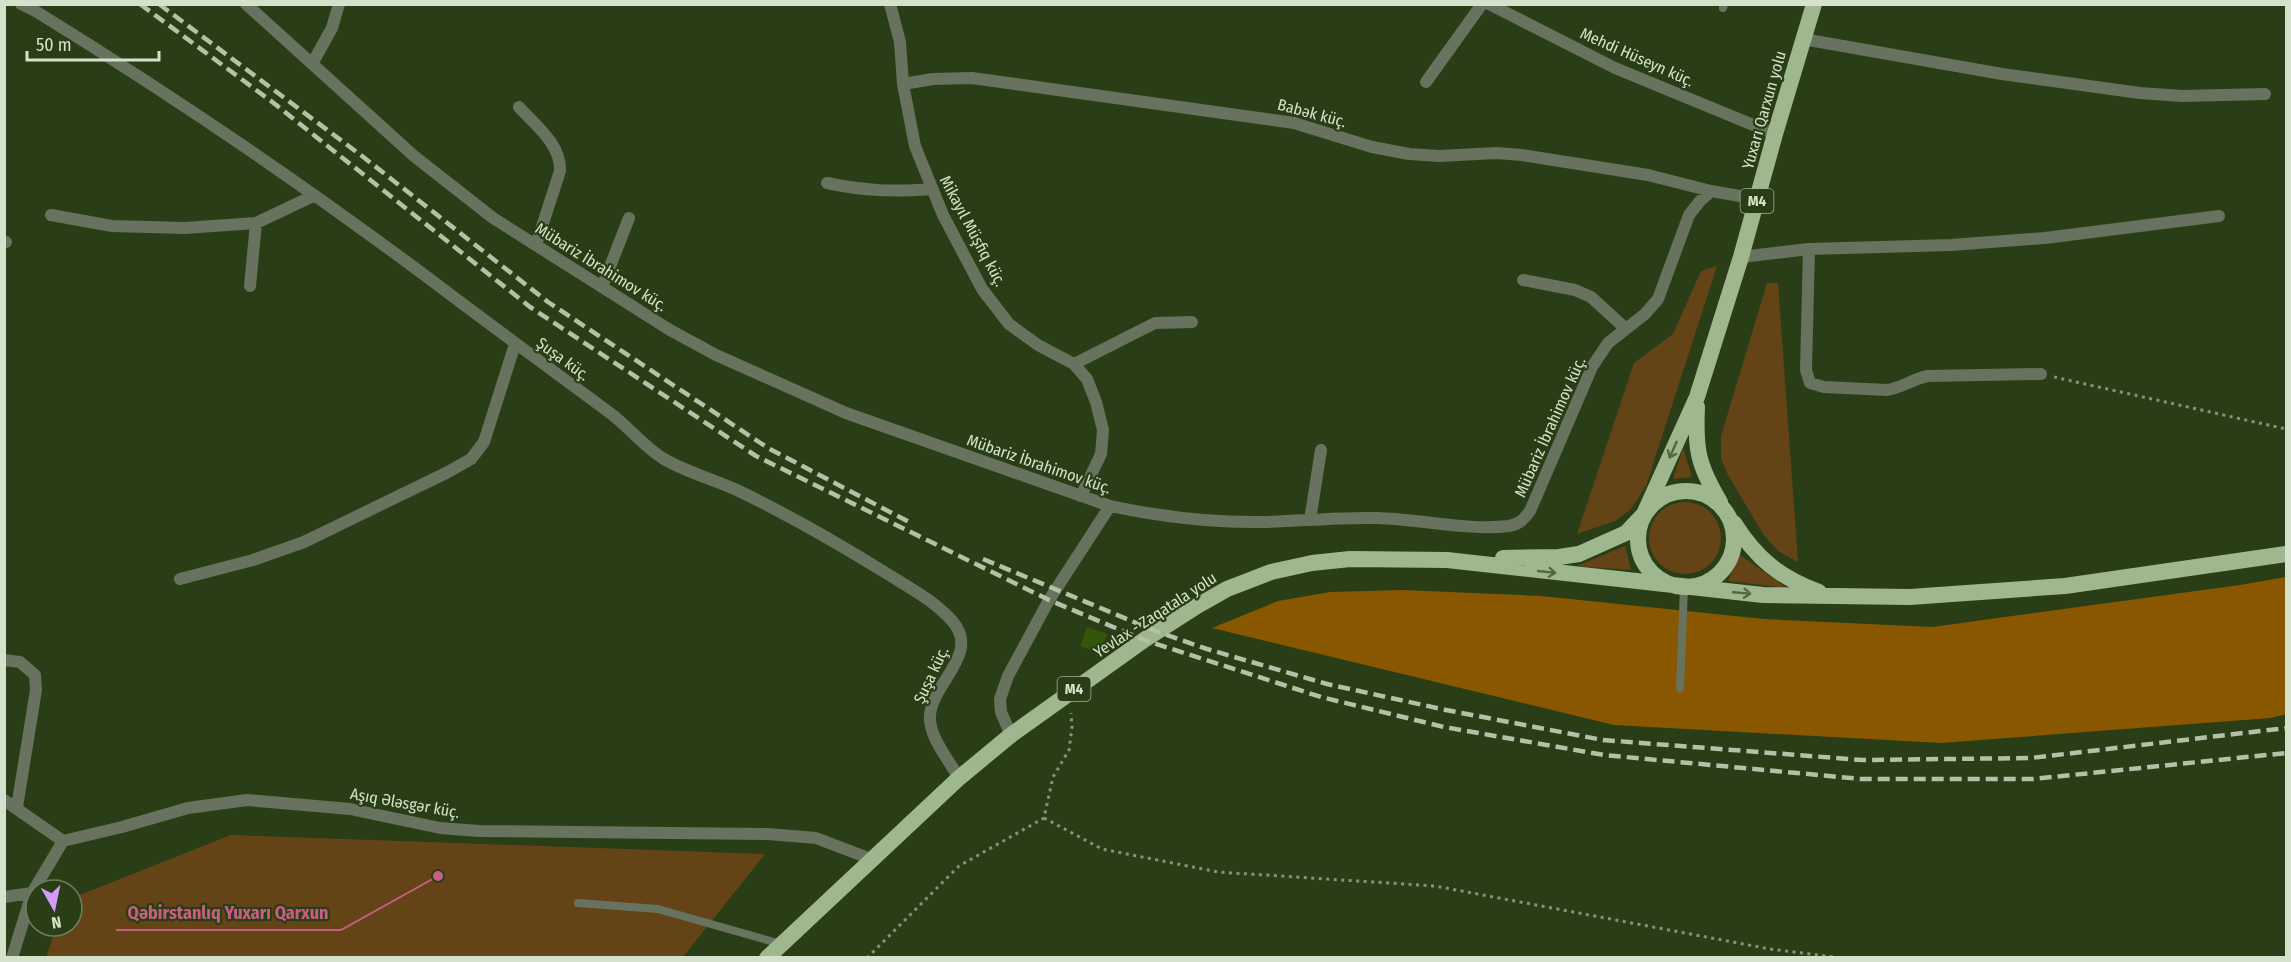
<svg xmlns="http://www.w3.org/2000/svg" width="2291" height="962" viewBox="0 0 2291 962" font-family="'Fira Sans Condensed',sans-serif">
	<rect width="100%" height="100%" fill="#293e16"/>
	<path fill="#644417" d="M1717,266L1646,486L1630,510L1615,521L1577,534L1634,363L1673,334L1701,271Z
		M1767,283H1778L1798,562L1778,551L1763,534L1728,475L1721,459V436Z
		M1683,448L1692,477L1673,479Z
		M1649 538a36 36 0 1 1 72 0a36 36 0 1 1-72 0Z
		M1625,546L1631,570L1577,566Z
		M1740,555L1787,588L1728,581Z
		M231,835L765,854L683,957L46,958L56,926H72V898Z"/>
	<path fill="#885700" d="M2286,577V714L2271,718L1941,743L1614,725L1212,628L1278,601L1330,592L1403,590L1541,596L1764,619L1932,627L2240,585Z"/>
	<path fill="#33560b" d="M1087,627L1107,634L1100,653L1080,646Z"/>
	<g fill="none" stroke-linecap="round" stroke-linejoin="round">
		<path stroke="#849576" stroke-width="3" stroke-dasharray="3 4.5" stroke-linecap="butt" d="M2054,377L2286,429
			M1044,818L1102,849L1218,872L1435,886L1770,949L1842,958
			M867,958L959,866L1044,818L1053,777L1069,750L1072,727L1071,713"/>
		<path stroke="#67725f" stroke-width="8" d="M1723,8L1724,4
			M1680,688L1684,587
			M578,903L658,909L781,944"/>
		<path stroke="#67725f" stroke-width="12" d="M21,4L37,12C173,96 307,187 435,283C493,327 552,370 610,413C629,427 644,447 664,459C688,473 716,480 741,492C791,516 839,544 886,573C910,588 935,601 953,622C980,654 933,682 930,715C928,736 949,760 959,778
			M246,4L414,156L493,218L670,330L716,355L846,413L1110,506C1162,517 1211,523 1264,522C1302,521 1339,517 1377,518C1419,519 1469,531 1509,526C1520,524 1524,519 1530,511L1592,367L1608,343L1645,314L1658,299L1689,215L1700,201L1711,191L1757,199
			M890,4L900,42L903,84L915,146L943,215L982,289L1009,324L1038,345L1074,364L1087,379L1096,402L1103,430L1101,454L1081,496
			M1489,4L1615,68L1775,134
			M1803,39L2002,74L2140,93L2182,96L2265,94
			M312,64L332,28L339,4
			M1426,82L1482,4
			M903,84L933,79L972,78L1294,123L1372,147L1409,154L1439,156L1497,153L1522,155L1648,175L1711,191
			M519,107C536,126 561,144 560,171L536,245
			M827,183C866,191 892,192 931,189
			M51,215L112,226L185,228L256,223L313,196
			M4,242H6
			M1809,249L1806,370L1810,383L1824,387L1887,390C1902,388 1912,379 1928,376L2041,374
			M1741,257L1809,249L1951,245L2045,238L2219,216
			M1523,280L1575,290L1591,297L1626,329
			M250,286L256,223
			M602,287L629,218
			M1074,364L1155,323L1192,322
			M1310,520L1321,450
			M180,579L253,560L304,542L446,473L471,459L484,442L515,344
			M4,660L20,662L35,675L36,690L17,807
			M1011,735L1001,712L1000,699L1008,676L1049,600L1110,506
			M4,800L63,841
			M4,897L32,893
			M12,958L32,893L63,841L122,827L188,808L247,800L350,809L440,828L479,831L768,834L816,838L871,859"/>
		<path stroke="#9fb78e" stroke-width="16" d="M1697,407C1695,450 1698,465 1720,502
			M1638 539a48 48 0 1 1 96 0a48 48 0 1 1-96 0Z
			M1734,523C1757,559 1779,577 1819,592
			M1503,558L1559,557L1579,554L1626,533L1644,514L1697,397L1741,257L1775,134L1814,4
			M767,958L959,778L1011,735L1144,640L1197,606L1227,589L1271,572L1312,563L1350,559L1447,560L1763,595L1910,597L2065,586L2286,554"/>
		<path stroke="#b2c1a7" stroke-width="4.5" stroke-dasharray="12 6" stroke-linecap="butt" d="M140,4L271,101L530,307L756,456L1049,600L1144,640L1321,697L1444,727L1604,755L1861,779H2033L2286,753
			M159,4L362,156L548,302L768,448L911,523
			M983,559L1158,632L1207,649L1327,684L1446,710L1603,740L1862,760L2031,758L2286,728"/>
	</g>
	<defs><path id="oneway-shaft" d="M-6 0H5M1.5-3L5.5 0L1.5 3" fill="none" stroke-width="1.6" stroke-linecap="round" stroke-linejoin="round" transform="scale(1.5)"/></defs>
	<g stroke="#526840">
		<use href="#oneway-shaft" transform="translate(1673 450) rotate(114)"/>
		<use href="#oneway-shaft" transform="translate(1547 572) rotate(6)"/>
		<use href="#oneway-shaft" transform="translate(1742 593) rotate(5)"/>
	</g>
	<g text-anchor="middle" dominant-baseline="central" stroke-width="4.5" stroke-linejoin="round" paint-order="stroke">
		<g fill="#293e16" stroke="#a1b195" stroke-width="1.5">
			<rect x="1740.5" y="189" width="33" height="24" rx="4.5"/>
			<rect x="1057.5" y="677" width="33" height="24" rx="4.5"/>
		</g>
		<g font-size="15" font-weight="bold" fill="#d4e2cb">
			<text x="1757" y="201">M4</text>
			<text x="1074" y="689">M4</text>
		</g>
		<g font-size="16" fill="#d4e2cb" stroke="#293e16">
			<text transform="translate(1637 57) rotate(24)">Mehdi Hüseyn küç.</text>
			<text transform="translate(1764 110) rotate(-74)">Yuxarı Qarxun yolu</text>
			<text transform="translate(1312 113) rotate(15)">Babək küç.</text>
			<text transform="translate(973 231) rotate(62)">Mikayıl Müşfiq küç.</text>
			<text transform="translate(601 267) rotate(32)">Mübariz İbrahimov küç.</text>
			<text transform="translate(563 359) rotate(36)">Şuşa küç.</text>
			<text transform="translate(1550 427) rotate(-66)">Mübariz İbrahimov küç.</text>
			<text transform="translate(1039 464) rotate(19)">Mübariz İbrahimov küç.</text>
			<text transform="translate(1155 615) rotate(-33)">Yevlax - Zaqatala yolu</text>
			<text transform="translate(931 675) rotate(-65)">Şuşa küç.</text>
			<text transform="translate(405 803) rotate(10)">Aşıq Ələsgər küç.</text>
		</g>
	</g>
	<path fill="none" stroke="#c85f82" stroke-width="2" d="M438 876L341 930H116"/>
	<circle fill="#c85f82" stroke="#293e16" stroke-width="2" cx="438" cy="876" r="6"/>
	<g font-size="18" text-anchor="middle" font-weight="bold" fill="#c85f82" stroke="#293e16" stroke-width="4.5" stroke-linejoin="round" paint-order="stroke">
		<text x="228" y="919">Qəbirstanlıq Yuxarı Qarxun</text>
	</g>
	<rect width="2291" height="962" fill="none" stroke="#d4e2cb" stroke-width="12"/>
	<g transform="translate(54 908) rotate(171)"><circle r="28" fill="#293e16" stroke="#6d805e" stroke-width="1.5"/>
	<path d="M0-4.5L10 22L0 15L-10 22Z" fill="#d69bf9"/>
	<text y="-9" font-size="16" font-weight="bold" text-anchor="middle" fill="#d4e2cb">N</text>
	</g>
	<path d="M27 51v9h132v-9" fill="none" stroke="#d4e2cb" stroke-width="3"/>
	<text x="36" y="51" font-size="18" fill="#d4e2cb" stroke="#293e16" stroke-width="4.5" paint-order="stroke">50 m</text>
</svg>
